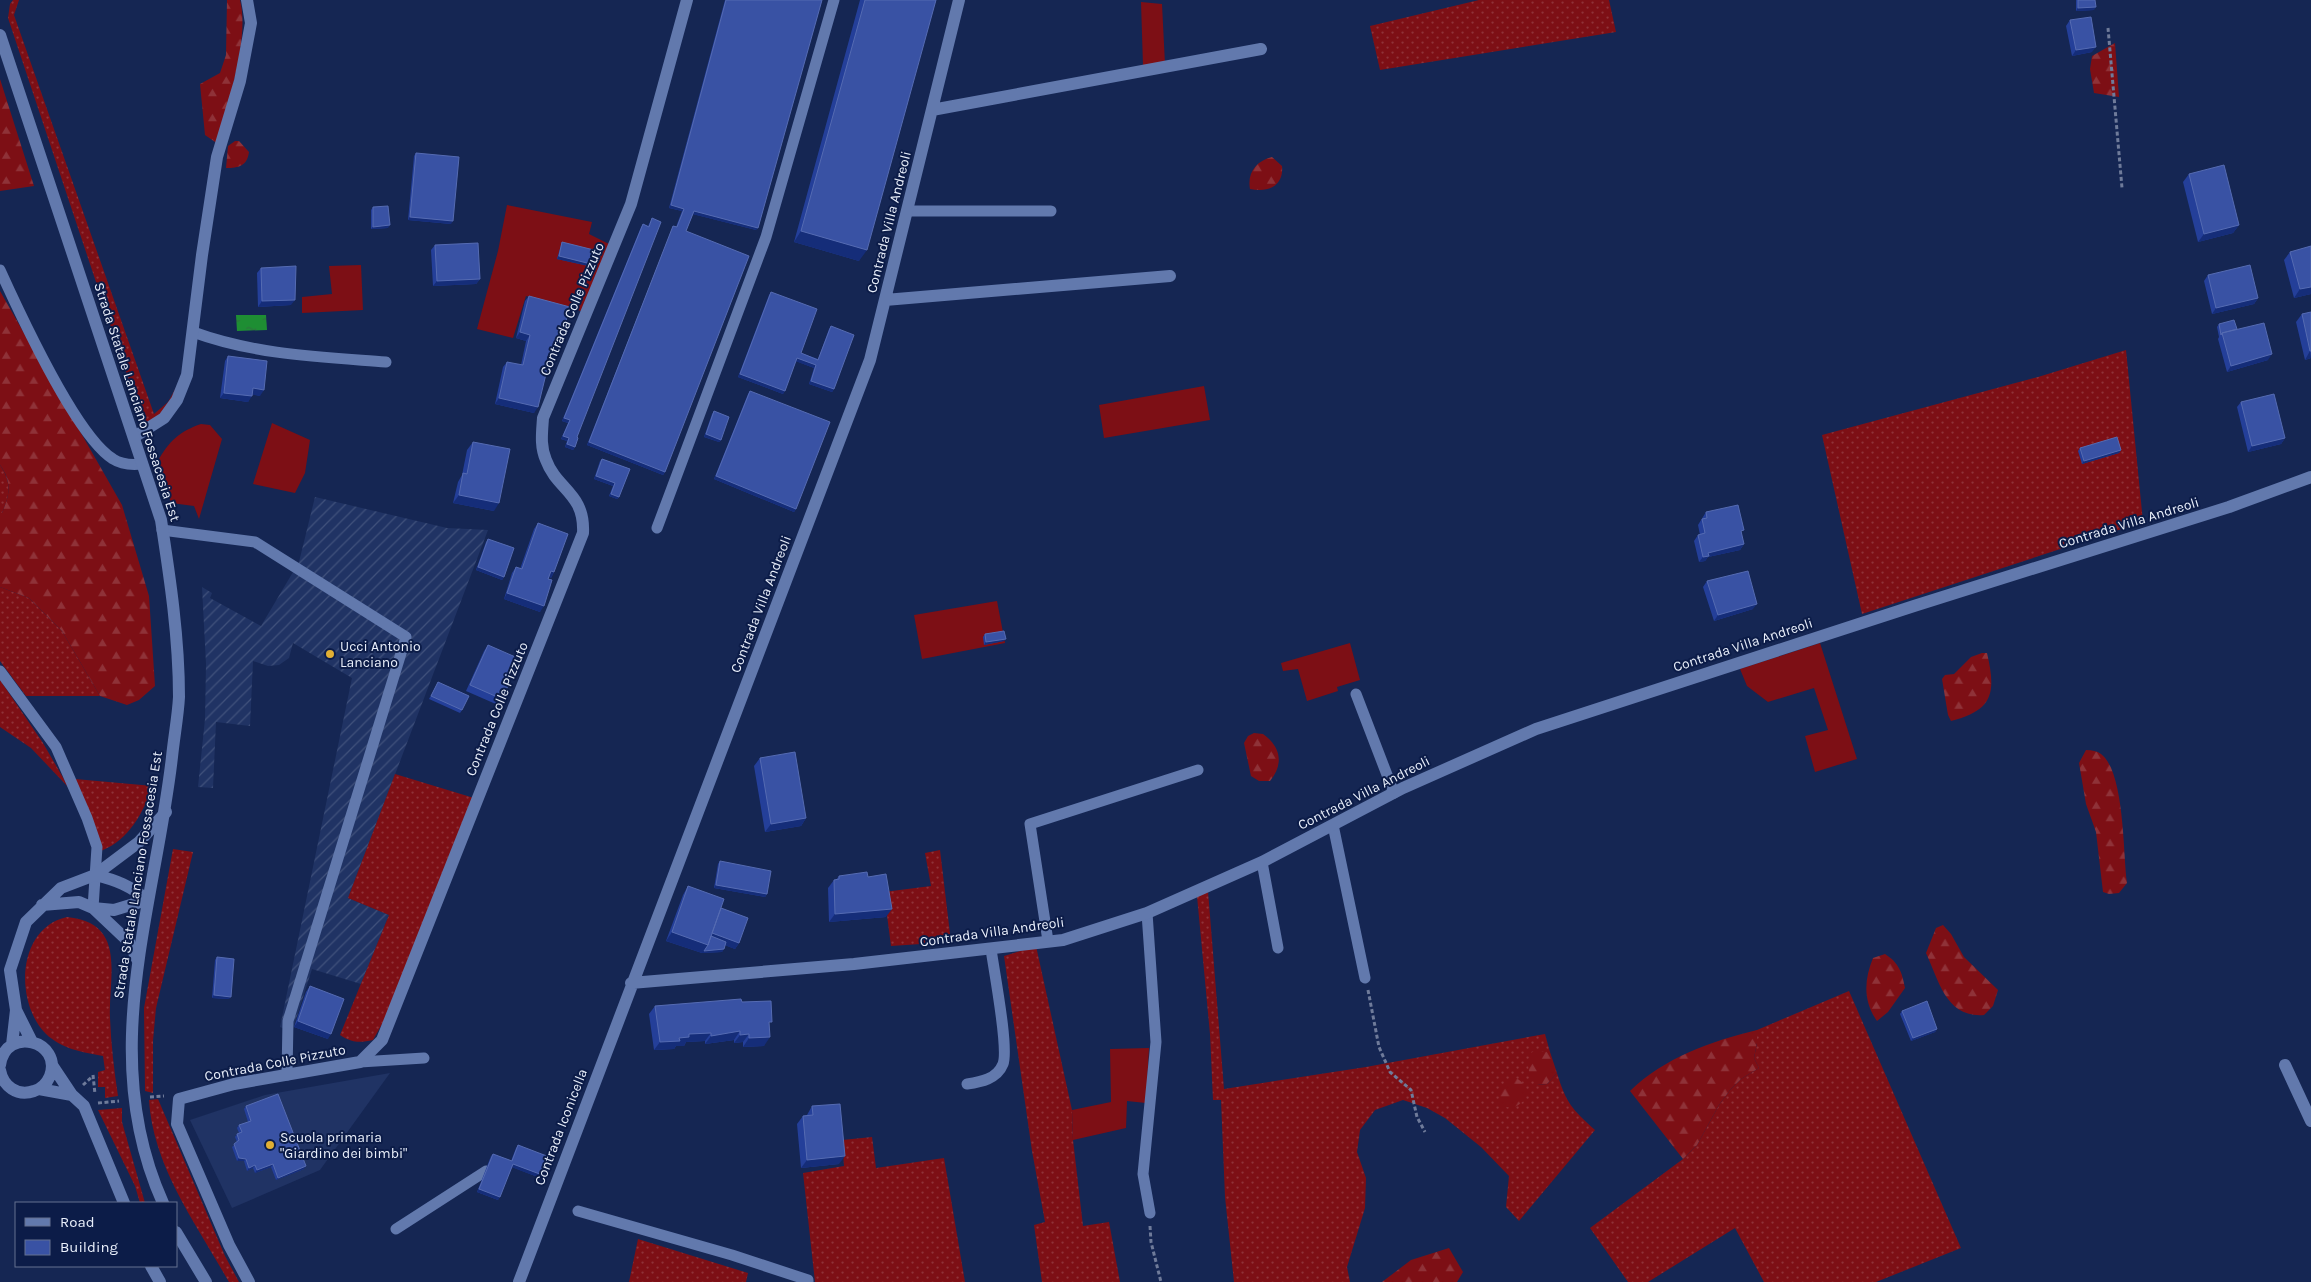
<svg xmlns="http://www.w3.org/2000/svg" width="2311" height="1282" viewBox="0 0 2311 1282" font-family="Karla,sans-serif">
	<defs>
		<pattern id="industrial-furrows" width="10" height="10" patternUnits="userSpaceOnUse" patternTransform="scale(1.25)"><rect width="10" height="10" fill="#203364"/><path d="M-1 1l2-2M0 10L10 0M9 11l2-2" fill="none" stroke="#40517b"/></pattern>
		<pattern id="grass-dots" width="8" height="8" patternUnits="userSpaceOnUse" patternTransform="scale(1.25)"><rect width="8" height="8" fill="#7d0f15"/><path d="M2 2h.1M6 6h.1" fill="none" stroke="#8f3238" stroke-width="1.8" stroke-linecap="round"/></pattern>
		<pattern id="forest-firs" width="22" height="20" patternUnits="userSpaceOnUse" patternTransform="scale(1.25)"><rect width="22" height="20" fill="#7d0f15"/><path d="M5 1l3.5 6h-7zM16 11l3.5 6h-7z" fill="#8f3238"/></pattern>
		<pattern id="water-ripples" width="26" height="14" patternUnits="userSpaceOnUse" patternTransform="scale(1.25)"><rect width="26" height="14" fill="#1e8e33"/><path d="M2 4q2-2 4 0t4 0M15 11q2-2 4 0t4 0" fill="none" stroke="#2e723d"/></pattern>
	</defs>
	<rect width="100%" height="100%" fill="#152653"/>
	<path fill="#203364" d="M390,1073L320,1170L232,1208L190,1120L265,1095Z"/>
	<path fill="url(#industrial-furrows)" d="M315,497L447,528L488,530L348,898L389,915L361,984L312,969L292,1032L280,1027L352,678L293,643L289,658L279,665L268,666L253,661L250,726L216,722L213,788L198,787L205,719L206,664L202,587L212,593L210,598L261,626L299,562Z"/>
	<path fill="url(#grass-dots)" d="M13,0H19L14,15L154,414L168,402L178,384C171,404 161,416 143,428L138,408L8,18L10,4Z
		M1479,0H1609L1616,32L1380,70L1370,26Z
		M2126,350L2143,522L1862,614L1822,435L2038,377Z
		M0,465C12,482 10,495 2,513H0Z
		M0,587L29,598L62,631L100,696H26L0,661Z
		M0,680L43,743L69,788L31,748L0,727Z
		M395,774L474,798L386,1017L373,1040C360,1043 352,1043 340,1035L389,915L348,898Z
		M75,779L153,786C142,814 130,839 101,851Z
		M173,849L193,852L156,1008L153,1041V1093L145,1091L144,1008Z
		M940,850L951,942L891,946L884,892L931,886L925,853Z
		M1208,891L1224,1089L1366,1067L1545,1034L1550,1052H1544L1537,1085L1547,1084L1557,1073C1566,1103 1572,1109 1595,1130L1519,1221L1506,1207L1509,1176L1481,1147L1445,1118L1427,1108L1403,1100L1375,1110L1360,1130L1357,1152L1366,1178L1365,1208L1347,1267L1350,1282H1234L1225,1197L1221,1100H1213L1210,1034L1197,896Z
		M67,917C128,923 108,977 110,1018C111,1044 114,1070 118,1096L105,1098V1087H98V1072L105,1070L103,1056C82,1052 62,1049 46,1034C14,1002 17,928 67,917Z
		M1036,946L1072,1110L1073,1140L1083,1226L1109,1222L1120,1282H1042L1034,1225L1045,1222L1032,1151L1004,956Z
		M1849,991L1961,1248L1876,1282H1764L1735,1228L1648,1282H1628L1590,1228L1683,1159L1697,1145L1719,1105L1730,1090L1741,1079L1759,1068L1754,1058L1757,1043V1030Z
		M158,1099L225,1256L239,1282H229L226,1277C195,1222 153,1166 149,1100Z
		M122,1108V1122L145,1203H140L135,1186L98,1110Z
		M872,1137L876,1168L944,1158L965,1282H815L803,1173L844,1166L842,1140Z
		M638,1239L748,1273L746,1282H629Z"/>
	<path fill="url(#forest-firs)" d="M227,0H240C250,39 227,104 218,144L205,135L200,84L220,73L226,55Z
		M2115,43L2119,97L2094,93L2090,69L2092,56Z
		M0,79L34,186L0,191Z
		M235,141H239L249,152C247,166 239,168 226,168L228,146Z
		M1272,157L1282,166C1284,186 1268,193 1250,189C1247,173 1256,161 1272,157Z
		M0,291L122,505L149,596L155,686L139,700L127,705L100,696L62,631L29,598L0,587V513H2C10,495 12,481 0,465Z
		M1982,653H1987C1996,692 1994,710 1951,721L1948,715L1942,679L1945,675L1954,674L1971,657Z
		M1254,733L1263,734C1281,747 1284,764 1270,781H1259L1251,776L1244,743L1248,736Z
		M2086,750C2092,750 2097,751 2101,754C2125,772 2123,855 2127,883L2119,893L2109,894L2103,892L2096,832L2086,804L2079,763Z
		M1943,925L1951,934L1964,957L1998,990L1993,1006L1984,1015C1946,1018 1939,981 1926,953L1936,928Z
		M1885,954C1899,963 1902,972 1905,988L1888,1012L1877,1021C1863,1001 1864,980 1873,958Z
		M1757,1030V1043L1754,1058L1759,1068L1741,1079L1730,1090L1719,1105L1697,1145L1683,1159L1630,1091C1664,1058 1711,1041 1757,1030Z
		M1534,1051L1550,1052L1557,1073L1547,1084L1537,1085C1528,1074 1526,1066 1531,1053Z
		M1516,1078C1525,1083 1527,1089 1525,1099C1518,1107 1511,1110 1501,1105C1496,1092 1502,1081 1516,1078Z
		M1449,1248L1463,1272L1457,1282H1382L1411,1260Z"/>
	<path fill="#7d0f15" d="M1141,2L1162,4L1165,64L1143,66Z
		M507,205L592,222L589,234L609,244L581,311L526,296L513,338L477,329L498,251Z
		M361,265L363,310L302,313V297L332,294L329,266Z
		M1204,386L1210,420L1104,438L1099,405Z
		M272,423L310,440L305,473L295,493L253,484Z
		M201,424L210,425L222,439L199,519L194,506L171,503L158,461C168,442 180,431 201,424Z
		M997,601L1005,643L922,659L914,615Z
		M1350,643L1360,680L1337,687L1338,691L1307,701L1298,669L1283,671L1281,663Z
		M1820,643L1857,759L1815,772L1805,736L1828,730L1814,688L1768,702L1747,686L1740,669Z
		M1149,1048L1146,1103L1127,1101L1126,1128L1073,1140L1072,1110L1111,1102L1110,1049Z"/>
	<path fill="url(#water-ripples)" d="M236,315H266L267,330L237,331Z"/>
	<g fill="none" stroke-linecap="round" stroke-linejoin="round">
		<path stroke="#6f7b9a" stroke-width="3" stroke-dasharray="4 2.5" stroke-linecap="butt" d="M2108,28L2122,188
			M1368,990L1379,1047L1390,1072L1411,1090L1417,1117L1425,1132
			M93,1075L95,1094
			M83,1085L93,1076
			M150,1097L164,1096
			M98,1103L119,1101
			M1150,1226L1151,1242L1161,1282"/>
		<path stroke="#6279ad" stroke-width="11" d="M907,211H1051
			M0,270C20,314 76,436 113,459C122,465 132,465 142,464
			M193,332C256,355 321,357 386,362
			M657,528L766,237L834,0
			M162,530L255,542L406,637L288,1021L287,1075
			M0,671L56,747L87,818L97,847L93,908
			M1356,694L1394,793
			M1333,825L1365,978
			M1262,862L1278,948
			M1147,913L1156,1042L1143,1174L1150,1213
			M1048,941L1030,824L1198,770
			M360,1062L424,1058
			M967,1084C981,1082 997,1079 1003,1064C1009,1048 994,971 991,949
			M578,1211L732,1255L808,1280V1282
			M396,1229L486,1171"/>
		<path stroke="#6279ad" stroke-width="12" d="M932,110L1261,49
			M885,300L1170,276
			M134,437L164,418L177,400L187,375L202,255L217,157L240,81L251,23L247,0
			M42,905L79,902L93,908L114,910L147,900C131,886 116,880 95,875
			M93,908L129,942L137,959
			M631,983L854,964L1063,940L1147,913L1262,862L1403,788L1536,729L1914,606L2229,507L2311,477
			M32,1042L16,1010L10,970L26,922L61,888L95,875L139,842L166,812
			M12,1045L16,1010
			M0,1065C6,1025 63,1041 50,1076C47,1083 41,1089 34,1091C17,1097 3,1086 0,1070
			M52,1065L72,1095L84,1106L124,1203
			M2285,1065L2311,1121
			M39,1089L72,1095
			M151,1266L160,1282
			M249,1282L229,1245L177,1124L179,1099L234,1084L360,1062L382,1040L583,533C585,493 557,490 546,460C540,446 542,433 543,418L631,204L687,0
			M519,1282L870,360L959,0"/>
		<path stroke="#6279ad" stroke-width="12" d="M0,35L161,520C170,578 179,638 179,697C178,716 174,737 172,757C155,907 96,1055 163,1203
			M176,1232L206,1282"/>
	</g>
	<path fill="#243f99" d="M725,0H822L756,230L693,214L686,231L665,472L663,475L587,445L672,229L673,226L676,227L682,211L669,208Z
		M860,0H936L859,261L794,242Z
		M2076,0H2095L2094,10L2076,11Z
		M2070,20L2092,52L2072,56L2066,26Z
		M416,153L451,224L408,220L414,156Z
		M2189,174L2239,225L2233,233L2198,242L2183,182Z
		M373,207L388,228L371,229V210Z
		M652,218L577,437L575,447L573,450L565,447L567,441L561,439L568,423L562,421L641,227L643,224L648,226Z
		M562,242L595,265L593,267L557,259L561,245Z
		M435,245L480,279L476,284L433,286L431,250Z
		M2290,252L2311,294L2294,298L2284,260Z
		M261,268L291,305L258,307L257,273Z
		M2208,275L2258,298L2254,304L2212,314L2204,281Z
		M771,292L801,353L818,359L829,329L831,326L834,389L832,392L809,384L814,368L796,361L783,394L738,377L769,295Z
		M529,296L560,343L557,349L552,347L534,413L495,404L503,367L507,362L521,365L526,341L516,338L525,301Z
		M2311,312V358L2305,360L2296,322L2302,314Z
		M2219,324L2237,330L2268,360L2227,372L2218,339L2219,337L2217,327Z
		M228,356L260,396L252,394L248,402L220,398L225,361Z
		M750,391L796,509L794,512L714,479L748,394Z
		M2241,402L2285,438L2281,444L2248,452L2237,407Z
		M714,411L721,440L719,442L704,437L712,414Z
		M473,442L494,511L453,503L458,482L462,475L467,450Z
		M2080,448L2121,450L2119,453L2082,464L2078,451Z
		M602,459L630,469L619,497L617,499L609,496L613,486L594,479L600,461Z
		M1706,512L1741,533L1744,544L1740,550L1708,557L1705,561L1699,562L1694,541L1698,535H1700L1698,525Z
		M538,523L554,572L551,578L549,577L540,612L504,599L512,573L516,567L520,569L534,529Z
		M488,539L504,577L502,580L476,570L486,542Z
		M1707,581L1753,609L1714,621L1703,587Z
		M985,634L1004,641L984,645L983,637Z
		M488,645L502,699L498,705L466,691L484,651Z
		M438,682L462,710L460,713L429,699Z
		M760,758L806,818L801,826L765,832L754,766Z
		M720,861L767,894L765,897L714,888L718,864Z
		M839,876L868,877L886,917L829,922L828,888L834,880H836Z
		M688,886L721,908L739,943L735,949L725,945L722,952L702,953L666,941L683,895Z
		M217,957L229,999L212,998L215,960Z
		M310,986L328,1039L294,1027L306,992Z
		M742,1002L769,1026L764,1046L743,1047V1042L734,1043V1040L705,1044V1041L686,1042L684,1046H676L674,1049L654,1050L649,1014L655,1006Z
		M1902,1011L1937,1029L1935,1032L1911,1041L1900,1014Z
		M246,1106L304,1169L276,1180L271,1167L255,1173L253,1168L247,1171L244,1161H237L232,1147L237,1142L235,1137L237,1134L239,1133L237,1128L239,1125L248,1122L244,1109Z
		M812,1106L839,1164L801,1168L797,1124L803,1116L807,1115Z
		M518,1145L545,1176L543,1179L512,1167L498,1200L477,1192L491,1156L493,1154L511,1161L516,1148Z"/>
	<path fill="#152d79" d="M2096,7L2094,10L2076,11L2078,8Z
		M2096,47L2092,52L2072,56L2076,50Z
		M671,205L684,209L682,211L669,208Z
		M694,211L758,228L756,230L692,214Z
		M410,217L453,221L451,224L408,220Z
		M390,225L388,228L371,229L373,227Z
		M2239,225L2233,233L2198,242L2204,234Z
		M801,231L867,250L859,261L794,242Z
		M559,256L595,265L593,267L557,259Z
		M480,279L476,284L433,286L437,281Z
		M2311,287V294L2294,298L2300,289Z
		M2258,298L2254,304L2212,314L2216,308Z
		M295,300L291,305L258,307L262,301Z
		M520,332L530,335L526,341L516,338Z
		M554,341L560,343L557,349L550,346Z
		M2310,351L2311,358L2305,360Z
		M2272,354L2268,360L2227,372L2231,366Z
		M797,358L816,365L814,368L795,361Z
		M740,374L785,391L783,394L738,377Z
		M811,381L834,389L832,392L809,384Z
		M253,388L264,390L260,396L249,394Z
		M224,393L252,396L248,402L220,398Z
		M499,398L538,407L534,413L495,404Z
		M564,418L570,420L568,423L562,421Z
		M706,434L721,440L719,442L704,437Z
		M563,436L569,438L567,441L561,439Z
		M2285,438L2281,444L2248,452L2252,446Z
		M589,442L665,472L663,475L587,445Z
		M567,444L575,447L573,450L565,447Z
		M2121,450L2119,453L2082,464L2084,461Z
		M596,476L615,483L613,486L594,479Z
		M716,476L796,509L794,512L714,479Z
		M611,494L619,497L617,499L609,496Z
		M459,495L499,503L494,511L453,503Z
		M1744,544L1740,550L1708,557L1705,561L1699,562L1703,557L1708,553Z
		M478,567L504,577L502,580L476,570Z
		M551,571L554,572L551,578L547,577Z
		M507,593L544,606L540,612L504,599Z
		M1757,604L1753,609L1714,621L1718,615Z
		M1006,639L1004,641L984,645L986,642Z
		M806,818L801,826L765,832L771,824Z
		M716,885L767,894L765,897L714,888Z
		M892,909L886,917L829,922L835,914Z
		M672,932L724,949L722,952L702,953L666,941Z
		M712,933L739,943L735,949L708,939Z
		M214,995L231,997L229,999L212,998Z
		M298,1021L331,1034L328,1039L294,1027Z
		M1937,1029L1935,1032L1911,1041L1913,1038Z
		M740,1031L734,1040L705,1044L711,1036Z
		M711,1033L705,1041L686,1042L684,1046H676L674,1049L654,1050L660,1042L689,1034Z
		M749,1034L743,1042L734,1043L740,1035Z
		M770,1037L764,1046L743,1047L749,1038Z
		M845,1156L839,1164L801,1168L807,1160Z
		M239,1158L246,1159L244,1161H237Z
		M273,1164L271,1167L255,1173L257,1170Z
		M513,1164L545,1176L543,1179L511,1167Z
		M255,1165L253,1168L247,1171L249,1168Z
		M306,1166L304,1169L276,1180L278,1178Z
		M479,1189L500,1197L498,1200L477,1192Z"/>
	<path fill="#3952a4" stroke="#556bb2" d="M726,0H822L758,228L694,211L686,231L749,256L665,472L589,442L673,226L677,227L684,209L671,205Z
		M865,0H936L867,250L801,231Z
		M2078,0H2095L2096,7L2078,8Z
		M2091,17L2096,47L2076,50L2070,20Z
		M416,153L459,157L453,221L410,217Z
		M2224,165L2239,225L2204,234L2189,174Z
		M388,206L390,225L373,227V207Z
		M652,218L661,222L577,437L578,438L575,447L567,444L569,438L563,436L570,420L564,418L643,224L649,227Z
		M562,242L598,251L595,265L559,256Z
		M478,243L480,279L437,281L435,245Z
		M2311,246V287L2300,289L2290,252Z
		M2250,265L2258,298L2216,308L2208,275Z
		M296,266L295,300L262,301L261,268Z
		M771,292L817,309L801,353L818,360L831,326L854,335L834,389L811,381L816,365L797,358L785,391L740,374Z
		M529,296L570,307L560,343L554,341L538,407L499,398L507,362L523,365L530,335L520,332Z
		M2311,312V351H2310L2302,314Z
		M2234,320L2237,329L2222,333L2221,335L2219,324Z
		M2264,323L2272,354L2231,366L2222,333Z
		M228,356L267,361L264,390L253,388L252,396L224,393Z
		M750,391L830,422L796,509L716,476Z
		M2274,394L2285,438L2252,446L2241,402Z
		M714,411L729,417L721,440L706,434Z
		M2117,437L2121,450L2084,461L2080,448Z
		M473,442L510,449L499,503L459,495L463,473L467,474Z
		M602,459L630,469L619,497L611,494L615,483L596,476Z
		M1738,505L1744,530L1741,531L1744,544L1708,553L1709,556L1703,557L1698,535L1705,533L1702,519L1707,518L1706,512Z
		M538,523L568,534L554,572L551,571L548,579L552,580L544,606L507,593L516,567L522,569Z
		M488,539L514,548L504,577L478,567Z
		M1748,571L1757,604L1718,615L1707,581Z
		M1004,631L1006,639L986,642L985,634Z
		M488,645L520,659L502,699L470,685Z
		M438,682L469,696L462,710L431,696Z
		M795,752L806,818L771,824L760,758Z
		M720,861L771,871L767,894L716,885Z
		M867,872L868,877L886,874L892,909L835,914L834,880L839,879V876Z
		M688,886L724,899L708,945L672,932Z
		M721,908L748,918L739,943L712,933Z
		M711,936L726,942L724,949L704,951L708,945Z
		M217,957L234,959L231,997L214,995Z
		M310,986L344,999L331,1034L298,1021Z
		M741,999L742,1002L771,1001L772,1022H769L770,1037L749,1038V1034L740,1035V1031L711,1036V1033L689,1034V1037L679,1038L680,1041L660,1042L655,1006Z
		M1927,1001L1937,1029L1913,1038L1902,1011Z
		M278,1094L306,1166L278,1178L273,1164L257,1170L255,1165L249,1168L246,1159L239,1158L234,1144L239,1140L237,1134L242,1132L239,1125L251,1121L246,1106Z
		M840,1104L845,1156L807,1160L803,1116L813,1115L812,1106Z
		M518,1145L552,1158L545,1176L513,1164L500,1197L479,1189L493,1154L512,1161Z"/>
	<g fill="#e1af34" stroke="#0c1c48" stroke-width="2">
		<circle cx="330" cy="654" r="5"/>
		<circle cx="270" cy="1145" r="5"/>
	</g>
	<g text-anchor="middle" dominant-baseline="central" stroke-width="4" stroke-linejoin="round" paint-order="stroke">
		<g font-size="14" fill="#e9effb" stroke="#0c1c48">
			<text transform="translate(889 222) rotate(-76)">Contrada Villa Andreoli</text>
			<text transform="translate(572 309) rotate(-67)">Contrada Colle Pizzuto</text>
			<text transform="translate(137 402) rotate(72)">Strada Statale Lanciano Fossacesia Est</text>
			<text transform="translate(2129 523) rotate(-17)">Contrada Villa Andreoli</text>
			<text transform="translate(761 604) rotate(-69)">Contrada Villa Andreoli</text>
			<text transform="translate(1743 645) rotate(-18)">Contrada Villa Andreoli</text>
			<text transform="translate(497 709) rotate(-68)">Contrada Colle Pizzuto</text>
			<text transform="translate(1364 793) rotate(-27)">Contrada Villa Andreoli</text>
			<text transform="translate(138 875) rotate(-81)">Strada Statale Lanciano Fossacesia Est</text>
			<text transform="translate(992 932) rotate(-8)">Contrada Villa Andreoli</text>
			<text transform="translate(275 1063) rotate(-11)">Contrada Colle Pizzuto</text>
			<text transform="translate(561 1127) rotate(-69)">Contrada Iconicella</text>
		</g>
		<g font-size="14" fill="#e9effb" stroke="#0c1c48" text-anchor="start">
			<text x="340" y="646">Ucci Antonio<tspan x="340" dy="16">Lanciano</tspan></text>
			<text x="280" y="1137">Scuola primaria<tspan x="280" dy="16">"Giardino dei bimbi"</tspan></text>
		</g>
	</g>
	<rect x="15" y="1202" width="162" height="65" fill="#0c1c48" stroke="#647090"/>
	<rect x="25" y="1218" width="25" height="8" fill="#6279ad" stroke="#647090"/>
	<text x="60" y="1227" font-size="15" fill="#e9effb">Road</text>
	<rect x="25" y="1240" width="25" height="15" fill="#3952a4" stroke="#647090"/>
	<text x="60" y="1252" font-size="15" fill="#e9effb">Building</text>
</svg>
